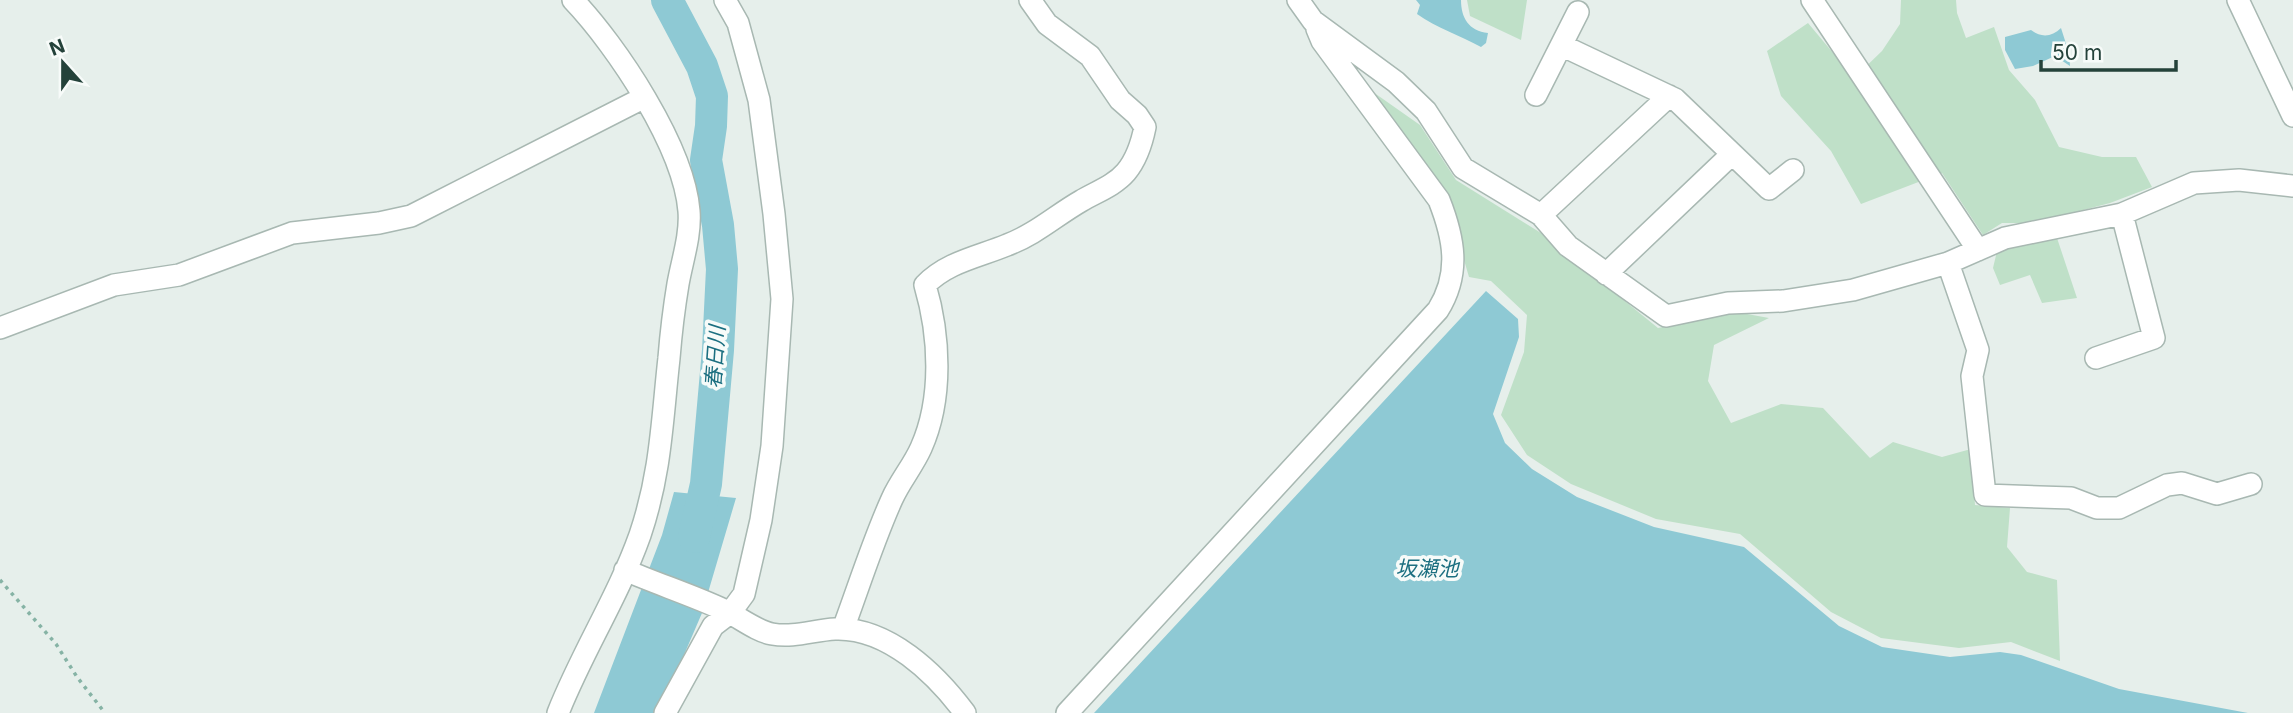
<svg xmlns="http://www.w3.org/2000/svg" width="2293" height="713" viewBox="0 0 2293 713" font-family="Inter,'Noto Sans JP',sans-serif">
	<rect width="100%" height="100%" fill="#e6efeb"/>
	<path fill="#bfe0c8" d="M1467,0H1527L1521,40L1470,16Z
		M1901,0H1956L1957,13L1966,38L1994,27L2009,70L2035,100L2059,147L2102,157H2136L2152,187L2110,203L2034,223H2002L1983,235L1942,173L1861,204L1831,151L1781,96L1767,51L1808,23L1854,78L1882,51L1900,24Z
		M1373,92L1420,125L1456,180L1541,233L1658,328L1736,312L1769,318L1714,345L1708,381L1731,423L1781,404L1823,408L1870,458L1893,442L1942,457L1971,449L1975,505L2010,508L2007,547L2027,572L2057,580L2060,661L2011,642L1959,648L1881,638L1831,612L1740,534L1656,519L1571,484L1527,455L1501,415L1524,352L1527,315L1491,281L1469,277L1447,202Z
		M2057,238L2077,298L2042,303L2030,275L2000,285L1993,268L1998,247L2028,245Z"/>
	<path fill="#8ec9d4" d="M1416,0H1461C1461,18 1469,31 1488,33L1486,43L1481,47C1459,35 1437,28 1417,14L1420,5Z
		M2061,28L2069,53L2070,66L2055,56L2033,66L2015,69L2005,50V37L2031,30C2041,38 2052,37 2061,28Z
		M1486,291L1518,319L1519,337L1493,414L1505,443L1532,469L1577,497L1654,527L1744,547L1839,626L1882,647L1950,657L2000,652L2021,655L2119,689L2248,713H1094Z
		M674,492L736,498L702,613L659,713H594L662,535Z"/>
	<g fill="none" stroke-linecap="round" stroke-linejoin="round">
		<path stroke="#8ec9d4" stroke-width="32" d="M667,0L702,66L712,96L711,126L706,160L718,225L722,269L718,350L706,484L694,537"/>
		<g stroke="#a8b8b2" stroke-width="24">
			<path id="minor" d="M1298,0L1313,21L1396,82L1426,111L1463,168L1541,215L1568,246L1666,316L1728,303L1783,301L1853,290L1948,263L2005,238L2122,214L2194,183L2239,180L2293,186
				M1812,0L1978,250
				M2238,0L2293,116
				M1563,46L1675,99L1769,189L1793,170
				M1536,95L1578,12
				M1541,215L1669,96
				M1948,263L1978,350L1972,376L1985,495L2071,498L2097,508H2119L2167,485L2182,483L2217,494L2251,484
				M1606,274L1732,154
				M0,328L114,285L179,275L292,233L379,223L411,216L643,98
				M2096,358L2154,338L2122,214
				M625,570C657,584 692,595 724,610C739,617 756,631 772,634C794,638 814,630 835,629C888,627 936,674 965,713
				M843,629C859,586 873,541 892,499C900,481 913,466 921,448C943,399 940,336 925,285C947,262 978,257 1007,245C1036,234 1055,216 1081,201C1096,192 1114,186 1126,172C1136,160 1142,142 1145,127L1137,115L1120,100L1090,56L1047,24L1030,0
				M558,713C582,652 618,597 640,535C661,473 662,421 669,358C671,333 674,308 678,284C682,261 691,235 689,211C684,147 617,46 573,0
				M665,713L713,626L730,613L744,594L761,520L772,446L782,299L774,214L759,100L738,23L725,0
				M1067,713L1438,310C1461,273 1454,238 1439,200L1322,41L1317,29"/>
		</g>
		<path stroke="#86b3a5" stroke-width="3.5" stroke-dasharray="3.5 5" stroke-linecap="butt" d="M0,580L56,644L77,677L105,713"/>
		<use href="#minor" stroke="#fff" stroke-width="21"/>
	</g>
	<g text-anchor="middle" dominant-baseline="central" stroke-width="7" stroke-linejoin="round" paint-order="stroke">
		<g font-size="21" font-style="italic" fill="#1c6f80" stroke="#f7fbf9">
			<text transform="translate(715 357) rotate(-86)">春日川</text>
			<text x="1427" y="568">坂瀬池</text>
		</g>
	</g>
	<g transform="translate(63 63) rotate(339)" stroke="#f7fbf9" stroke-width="5" paint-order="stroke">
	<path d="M0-5L12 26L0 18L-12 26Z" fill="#24423a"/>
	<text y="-10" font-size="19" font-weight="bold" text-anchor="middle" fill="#24423a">N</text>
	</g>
	<path d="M2041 60v10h135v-10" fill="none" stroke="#24423a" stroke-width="3.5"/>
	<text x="2052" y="60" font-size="21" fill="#24423a" stroke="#f7fbf9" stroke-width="5" paint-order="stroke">50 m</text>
</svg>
